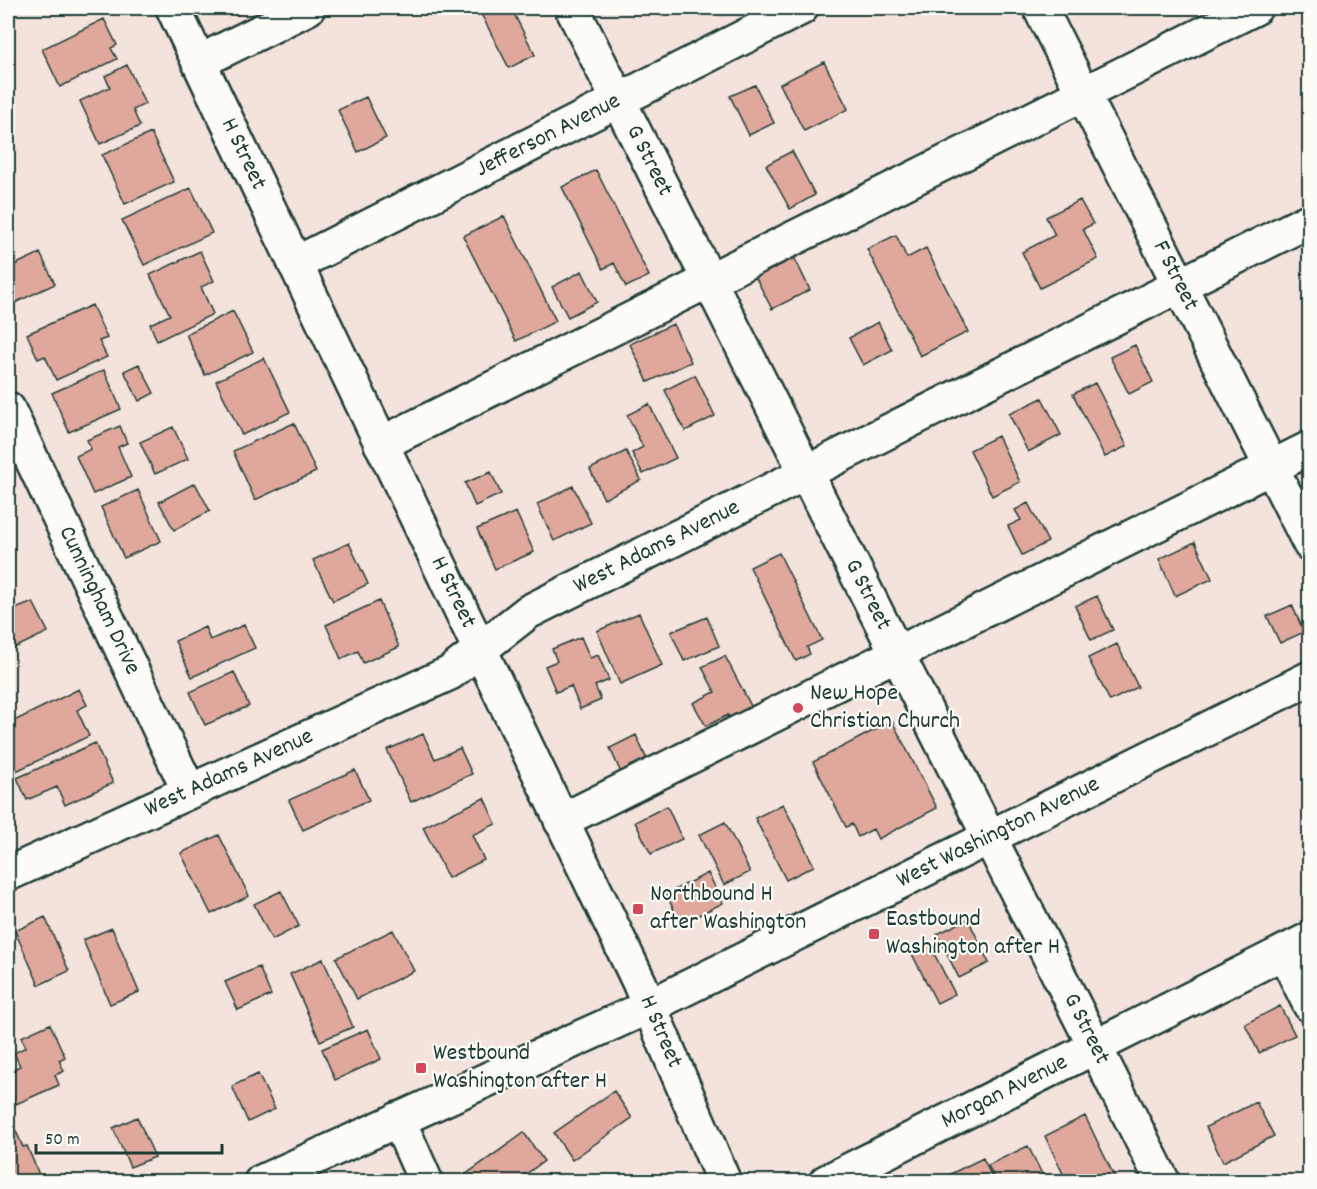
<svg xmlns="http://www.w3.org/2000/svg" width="1317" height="1189" viewBox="0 0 1317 1189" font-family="Dekko,sans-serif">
	<rect width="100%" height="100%" fill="#f4e2dc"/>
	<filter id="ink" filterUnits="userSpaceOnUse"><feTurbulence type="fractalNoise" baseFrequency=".0167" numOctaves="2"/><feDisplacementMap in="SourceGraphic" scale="12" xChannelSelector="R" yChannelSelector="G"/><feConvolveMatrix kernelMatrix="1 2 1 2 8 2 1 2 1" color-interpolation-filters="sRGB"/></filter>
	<g filter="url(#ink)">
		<path fill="#e0a79d" stroke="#1f3d34" stroke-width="1.5" d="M233,8H251L236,15Z
			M478,8H511L535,55L509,68Z
			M104,19L117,45L111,48L117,59L60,87L42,49Z
			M824,62L848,109L804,131L780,84Z
			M127,65L145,104L133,110L140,126L100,144L80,101L110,87L105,76Z
			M755,85L774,123L749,135L730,96Z
			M366,97L386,138L358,152L338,110Z
			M151,133L174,182L125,204L102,155Z
			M792,151L815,195L790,209L766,165Z
			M596,170L649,276L626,287L614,263L603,269L562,187Z
			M191,188L212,233L144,265L122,220Z
			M1080,200L1093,224L1083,229L1098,259L1040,288L1022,252L1055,235L1046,217Z
			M504,216L556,321L516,341L463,236Z
			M896,235L907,258L926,248L968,332L920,356L867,249Z
			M200,251L214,281L201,287L213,314L157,341L150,324L170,315L150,275Z
			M40,253L55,284L8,306V268Z
			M794,257L810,290L772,309L755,276Z
			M582,271L597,302L568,317L552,287Z
			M92,305L107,338L99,341L107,357L56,380L45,356L38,359L27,334Z
			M233,311L253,352L205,375L186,334Z
			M878,322L892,350L863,365L849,338Z
			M673,324L691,362L648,382L630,344Z
			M1135,345L1153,382L1129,394L1110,357Z
			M264,358L290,412L242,435L216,381Z
			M139,364L154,393L139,401L124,371Z
			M104,370L121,409L69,432L52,393Z
			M695,375L715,416L685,431L665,390Z
			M1095,383L1127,446L1105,457L1073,394Z
			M1042,398L1061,435L1028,452L1009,414Z
			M649,404L676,458L643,474L632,453L643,447L627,415Z
			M294,423L316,472L255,500L233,451Z
			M120,426L127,443L118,447L131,477L93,494L76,456L91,449L87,440Z
			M173,427L188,459L155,474L140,442Z
			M998,436L1020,482L992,496L970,450Z
			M626,451L641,480L604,499L590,469Z
			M491,472L501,494L475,506L465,483Z
			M195,483L210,511L174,530L159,502Z
			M573,486L591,523L554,541L537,504Z
			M138,490L161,541L124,558L101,507Z
			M1028,503L1048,542L1022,555L1008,526L1021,520L1015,510Z
			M516,512L534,552L495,569L477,529Z
			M1195,542L1212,579L1175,596L1159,559Z
			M349,543L368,584L333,601L313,560Z
			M779,553L822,640L807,647L810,654L796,661L750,567Z
			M1097,596L1113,630L1091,640L1075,606Z
			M379,601L399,647L363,663L358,651L341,659L326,625Z
			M33,602L48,632L8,651V612Z
			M1292,605L1304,632L1280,643L1267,616Z
			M639,613L662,665L620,684L597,631Z
			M707,617L719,646L684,661L671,632Z
			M244,625L255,648L192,677L175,641L205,627L210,640Z
			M581,637L590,658L598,655L609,680L595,686L601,700L580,709L571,686L556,692L545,666L557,661L552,649Z
			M1117,644L1138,687L1110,701L1088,658Z
			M725,656L752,708L730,720L728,715L706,726L693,703L715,692L702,667Z
			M234,672L249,706L205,725L190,692Z
			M79,689L87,705L77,710L89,736L12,773L8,765V724Z
			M892,721L937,808L878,839L873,829L858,837L852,824L846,827L813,762Z
			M423,734L435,759L460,748L472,774L411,802L387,750Z
			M636,735L647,760L621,773L610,748Z
			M95,743L113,783L65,805L57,787L27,800L17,778Z
			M355,770L369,800L303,830L289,800Z
			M484,798L496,824L472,835L484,860L448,878L423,827Z
			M783,804L814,866L786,880L755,818Z
			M667,806L682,839L651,854L635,822Z
			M725,822L750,872L724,885L699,835Z
			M219,835L249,896L211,914L181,853Z
			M708,873L723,903L681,924L666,894Z
			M281,891L299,926L272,940L254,904Z
			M45,917L69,971L39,985L15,931Z
			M968,919L989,963L959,978L937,934Z
			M112,928L139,992L110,1004L83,940Z
			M393,930L414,971L357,999L336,958Z
			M929,944L955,994L937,1003L912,954Z
			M323,959L353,1027L320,1041L290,974Z
			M259,967L271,995L238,1010L225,982Z
			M1280,1006L1295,1035L1259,1053L1245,1024Z
			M50,1024L65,1057L59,1060L64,1071L55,1075L59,1085L16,1104L8,1084V1072L20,1066L14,1053L26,1047L21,1037Z
			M368,1029L381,1059L335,1080L322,1049Z
			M258,1074L275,1109L248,1122L232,1086Z
			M614,1091L632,1118L572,1160L554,1133Z
			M1256,1102L1274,1136L1223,1162L1206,1127Z
			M1085,1116L1117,1182H1067L1045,1136Z
			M137,1117L155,1157L130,1167L113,1128Z
			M16,1131L23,1147L27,1146L42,1182H8V1134Z
			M524,1133L544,1161L515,1182H470L465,1175Z
			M1028,1146L1046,1182H996L988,1165Z
			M983,1158L994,1182H934Z
			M650,1175L655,1182H641Z"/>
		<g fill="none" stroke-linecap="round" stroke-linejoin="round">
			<g stroke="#1f3d34" stroke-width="38">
				<g id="minor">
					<path id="s1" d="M173,8L639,982L724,1182"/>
					<path id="s2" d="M572,8L1163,1182"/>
					<path id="s3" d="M1040,8L1310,544"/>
					<path d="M199,62L308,8"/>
					<path id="s4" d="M295,264L801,8"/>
					<path id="s5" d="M8,409L189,791"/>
					<path d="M381,444L1255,8"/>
					<path d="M561,821L1310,448"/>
					<path id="s6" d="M8,874L450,673L528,612L1310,220"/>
					<path d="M1284,952L1310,1005"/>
					<path d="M398,1119L426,1182"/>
					<path id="s7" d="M826,1182L1310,939"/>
				</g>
			</g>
			<g stroke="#1f3d34" stroke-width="38">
				<g id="major">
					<path id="s8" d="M261,1182L650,1006L1310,678"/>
				</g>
			</g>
			<use href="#minor" stroke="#fdfcf7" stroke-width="33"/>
			<use href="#major" stroke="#fdfcf7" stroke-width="33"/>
		</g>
	</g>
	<g fill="#d1495b" stroke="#fdfcf7" stroke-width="2">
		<circle cx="798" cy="708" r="6"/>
		<rect x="632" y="903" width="12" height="12" rx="3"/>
		<rect x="868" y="928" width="12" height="12" rx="3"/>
		<rect x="415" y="1062" width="12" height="12" rx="3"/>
	</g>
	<g text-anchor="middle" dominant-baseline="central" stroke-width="4.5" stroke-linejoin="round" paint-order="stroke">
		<g font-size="24" fill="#1f3d34" stroke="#fdfcf7">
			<text stroke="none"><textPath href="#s4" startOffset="284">Jefferson Avenue</textPath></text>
			<text stroke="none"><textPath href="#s1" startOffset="162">H Street</textPath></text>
			<text stroke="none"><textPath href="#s2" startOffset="171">G Street</textPath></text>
			<text stroke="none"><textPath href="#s3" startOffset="300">F Street</textPath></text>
			<text stroke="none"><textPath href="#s6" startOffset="729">West Adams Avenue</textPath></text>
			<text stroke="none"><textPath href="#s1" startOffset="648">H Street</textPath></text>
			<text stroke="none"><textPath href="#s2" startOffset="657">G Street</textPath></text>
			<text stroke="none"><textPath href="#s5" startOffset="212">Cunningham Drive</textPath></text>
			<text stroke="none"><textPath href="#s6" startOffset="243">West Adams Avenue</textPath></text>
			<text stroke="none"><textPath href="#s8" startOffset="816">West Washington Avenue</textPath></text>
			<text stroke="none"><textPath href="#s2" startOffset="1143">G Street</textPath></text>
			<text stroke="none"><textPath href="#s1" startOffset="1134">H Street</textPath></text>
			<text stroke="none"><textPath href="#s7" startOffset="200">Morgan Avenue</textPath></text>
		</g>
		<g font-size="24" fill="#1f3d34" stroke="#fdfcf7" text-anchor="start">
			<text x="810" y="694">New Hope<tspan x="810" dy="28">Christian Church</tspan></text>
			<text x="650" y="895">Northbound H<tspan x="650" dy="28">after Washington</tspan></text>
			<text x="886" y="920">Eastbound<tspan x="886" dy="28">Washington after H</tspan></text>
			<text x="433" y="1054">Westbound<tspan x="433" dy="28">Washington after H</tspan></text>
		</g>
	</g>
	<rect width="1317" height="1189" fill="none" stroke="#fdfcf7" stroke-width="30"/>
	<rect x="15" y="15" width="1287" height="1159" fill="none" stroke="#1f3d34" stroke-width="2" filter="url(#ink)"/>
	<path d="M36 1144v9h186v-9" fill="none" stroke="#1f3d34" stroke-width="3"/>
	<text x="45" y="1144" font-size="18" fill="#1f3d34" stroke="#fdfcf7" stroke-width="4.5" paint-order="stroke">50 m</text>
</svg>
